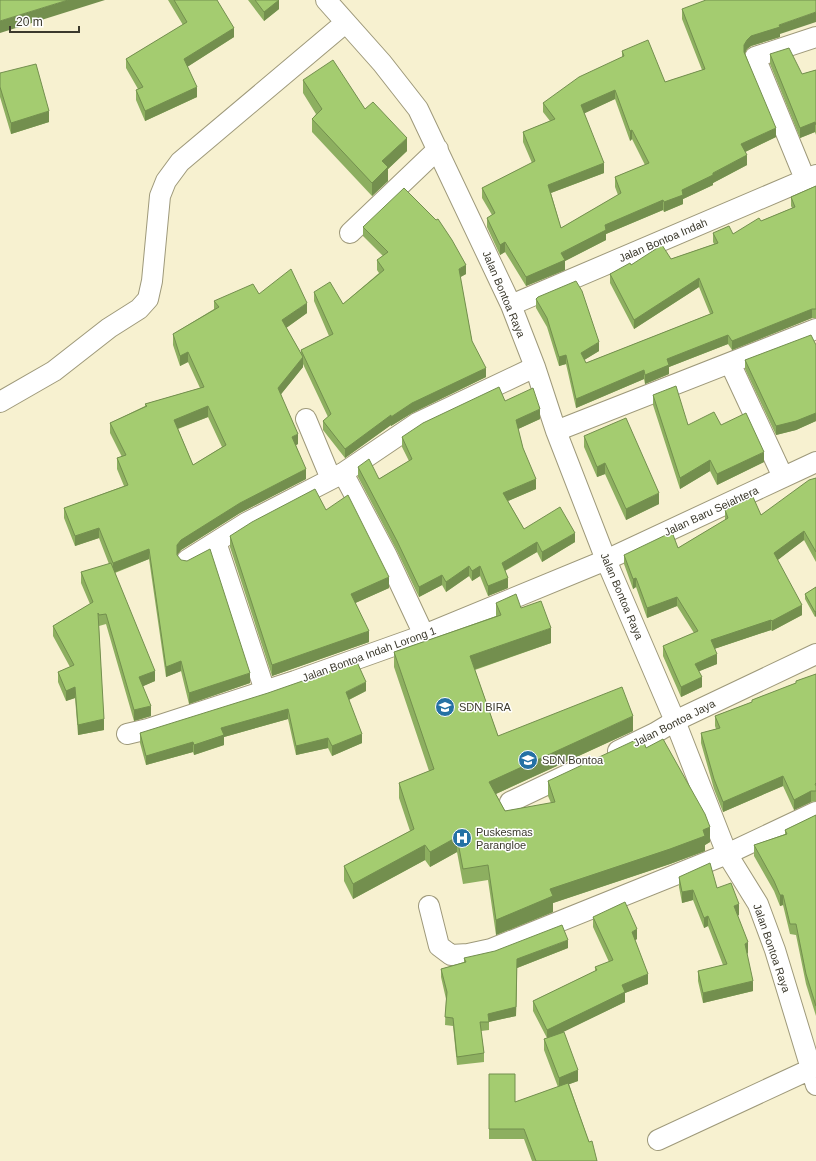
<svg xmlns="http://www.w3.org/2000/svg" width="816" height="1161" viewBox="0 0 816 1161" font-family="Arial,sans-serif">
	<rect width="100%" height="100%" fill="#f7f1d0"/>
	<g fill="none" stroke-linecap="round" stroke-linejoin="round">
		<g stroke="#9e997a" stroke-width="22">
			<path id="street" d="M326,0L382,63L418,109L511,305L535,367L556,431L606,560L675,721L727,854L758,904L775,950L816,1085
				M805,179L755,57L816,37
				M350,233L438,149
				M511,305L816,175
				M730,363L783,477
				M0,402L54,371L109,328L139,309L148,299L152,281L160,196L166,181L180,162L345,23
				M306,419L331,479
				M556,431L816,329
				M343,473L387,556L424,635
				M216,542L265,691
				M187,560L246,523L343,473L417,423L535,367
				M127,734L148,729L295,681L424,635L606,560L816,462
				M618,751L655,733L675,721L816,654
				M510,802L573,772
				M429,906L439,946L451,955L468,954L491,949L727,854L816,812
				M658,1140L811,1069"/>
		</g>
		<use href="#street" stroke="#fff" stroke-width="20"/>
	</g>
	<path fill="#8daf60" fill-rule="evenodd" d="M168,0H217L234,37L187,67L197,97L145,121L136,100V90L138,89L126,68V59L183,25Z
		M248,0H279V9L264,21Z
		M682,9L780,34V37L751,46L747,49L745,53L776,137L745,152L747,165L713,183V185L683,199V204L664,212L663,210L606,234V240L565,261V270L526,286L505,252L500,255L487,227V218L492,215L482,198V188L532,163L523,142V132L550,121L543,112V103L622,57V51L665,82L702,70L682,19ZM615,99L630,141L632,139L645,165L615,177V187L618,195L561,228L551,193L604,173L584,113Z
		M770,54L802,74L816,70V135L815,132L800,138L770,64Z
		M0,73L49,122L11,134L0,97Z
		M303,80L365,109L407,151L388,169V181L372,196L312,132V119L316,114L303,93Z
		M816,186V318H812L732,350L728,344L669,367V374L645,384L644,379L576,408L566,364L559,366L547,327L536,308V299L599,351L584,360L586,363L710,314L699,287L634,329L610,283V274L631,265L671,259L714,244L713,242V233L733,234L761,221L792,208L791,206V197Z
		M363,227L466,274L460,277L472,341L486,377L412,413L391,426V425L345,458L323,430V421L328,417L303,364V367L281,394L298,444L296,445L306,479L240,513L181,550L177,555L250,683L189,704L181,671L166,677L149,559L115,573L155,681L143,686L151,716L134,721L106,624L99,626L104,730L78,735L75,698L66,701L58,682V672L70,667L53,636V626L90,604L81,583V572L109,564L99,538L75,546L64,518V508L124,486L117,469V458L122,457L110,433V423L145,406V404L200,388L188,362L180,366L173,345V334L214,309V301L259,294L307,313L286,328L301,353V350L329,336L314,301V292L343,304L379,273L377,270V260L383,256L363,236ZM208,417L222,447L193,465L178,429Z
		M816,345V421L796,430L776,435L745,369V360Z
		M653,395L688,425H721L764,462L717,485L710,471L680,489L653,405Z
		M505,401L540,419L518,429L523,448L536,489L508,501L524,529L575,542L542,562L537,552L505,571L508,588L488,596L480,576L472,581L469,576L446,592L442,585L419,597L397,551L358,477V467L379,479L409,461L402,447V437Z
		M584,436L659,504L626,520L605,474L597,477L584,447Z
		M816,478V562L804,540L777,560L802,615L772,631L771,630L714,649L717,664L699,671L702,687L681,697L663,656V646L694,633L677,606L647,618L636,587L633,589L624,564V555L678,548L725,520V510L761,515Z
		M326,510L389,588L355,603L369,642L272,676L230,547V536Z
		M816,587V616L815,617L805,599V594Z
		M496,603L521,608L551,643L475,670L498,736L633,731L496,794L505,811L551,803L548,796V781L646,748L710,842L705,845V851L670,864L553,903V912L496,935L488,880L463,884L457,852L430,867L425,860L353,899L344,881V866L410,831L399,798V783L429,771L394,667V652L496,616Z
		M816,674V801L811,802L794,810L783,786L723,812L714,789L701,743V733L716,729L715,726V716L752,702V700L796,683V681Z
		M366,691L349,700L362,743L332,756L328,748L296,755L288,719L224,737V745L194,755L193,752L146,765L140,743V733Z
		M816,815V1016L806,984L796,935L790,934L783,905L780,906L774,891L754,856V845L785,834V830Z
		M679,877L717,888L739,915L737,916L748,953L747,954L753,991L703,1003L698,981V971L723,965L708,926L704,928L693,900L682,903L679,887Z
		M593,917L637,939L635,940L648,984L625,993V1002L562,1032L578,1081L569,1084L589,1142L597,1161H532L524,1139H489V1074L515,1102L558,1087L544,1050V1039L547,1038L533,1011V1001L595,971V967L609,962L593,927Z
		M568,948L517,968L516,1016L489,1022V1030L481,1031L484,1053V1062L457,1065L453,1026L445,1025L446,999L441,977V969L464,962V958Z"/>
	<path fill="#738f4e" d="M68,0H105L0,33V21Z
		M279,0V9L264,21V12Z
		M816,12V22L780,34V37L751,46L747,49L744,55V45L747,40L751,36L779,25Z
		M234,28V37L184,69V59Z
		M197,87V97L145,121V111Z
		M615,90V99L581,115V105Z
		M49,111V122L11,134V123Z
		M815,122V132L800,138V128Z
		M776,128V137L741,154V144Z
		M632,130V139L630,141V131Z
		M407,138V151L388,169V181L372,196V183L382,161Z
		M747,155V165L713,183V185L683,199V204L664,212V202L682,190Z
		M604,163V173L548,194V185Z
		M663,200V210L606,234V240L565,261V270L526,286V277L605,225Z
		M505,242V252L500,255V245Z
		M466,265V274L459,278V269Z
		M699,278V287L634,329V320Z
		M307,303V313L282,331V320Z
		M812,309V318L732,350V341Z
		M728,335V344L669,367V374L645,384V375L667,359Z
		M599,342V351L581,362V353Z
		M188,352V362L180,366V356Z
		M566,355V364L559,366V357Z
		M303,357V367L278,398V388Z
		M486,368V377L412,413L391,426V417L412,403Z
		M644,370V379L576,408V399Z
		M208,406V417L174,430V420Z
		M540,409V419L516,430V420Z
		M816,413V421L796,430L776,435V426Z
		M391,415V425L345,458V449Z
		M298,434V444L292,447V437Z
		M764,452V462L717,485V474Z
		M710,460V471L680,489V478Z
		M605,463V474L597,477V467Z
		M306,469V479L240,513L181,550L177,555V545L181,540L240,503Z
		M536,479V489L503,503V493Z
		M659,493V504L626,520V509Z
		M99,528V538L75,546V536Z
		M804,531V540L774,563V553Z
		M575,533V542L542,562V552Z
		M537,542V552L502,572V563Z
		M149,549V559L113,573V563Z
		M469,566V576L446,592V582Z
		M480,566V576L472,581V571Z
		M442,575V585L419,597V587Z
		M389,577V588L351,605V594Z
		M508,578V588L488,596V586Z
		M636,578V587L633,589V579Z
		M677,597V606L647,618V608Z
		M802,605V615L772,631V621Z
		M816,611V616L815,617V612Z
		M771,620V630L711,650V640Z
		M551,628V643L470,671V656Z
		M369,631V642L272,676V665Z
		M717,654V664L695,673V664Z
		M181,661V671L166,677V667Z
		M155,671V681L139,688V677Z
		M250,673V683L189,704V693Z
		M702,677V687L681,697V687Z
		M366,682V691L346,701V692Z
		M75,687V698L66,701V691Z
		M151,706V716L134,721V710Z
		M288,709V719L224,737V745L194,755V745L221,728Z
		M633,716V731L489,797V782Z
		M104,719V730L78,735V725Z
		M362,734V743L332,756V746Z
		M328,738V748L296,755V746Z
		M193,742V752L146,765V756Z
		M783,776V786L723,812V802Z
		M811,791V802L794,810V800Z
		M710,827V842L705,845V851L670,864L553,903V912L496,935V920L550,889Z
		M457,837V852L430,867V852Z
		M425,845V860L353,899V884Z
		M693,890V900L682,903V892Z
		M780,895H783V905L780,906Z
		M739,904V915L734,917V906Z
		M708,916V926L704,928V918Z
		M637,929V939L632,942V932Z
		M568,940V948L517,968L516,1016L488,1022V1014L517,959Z
		M748,942V953L745,954V944Z
		M648,974V984L625,993V1002L547,1040V1030L622,985Z
		M753,981V991L703,1003V993Z
		M578,1070V1081L559,1088V1078Z"/>
	<path fill="#a4cc70" stroke="#738f4e" fill-rule="evenodd" d="M0,0H68L0,21Z
		M174,0H217L234,28L184,59L197,87L145,111L136,90L143,87L126,59L187,22Z
		M255,0H279L264,12Z
		M706,0H816V12L779,25L780,27L751,36L747,40L744,45V52L776,128L741,144L747,155L713,173V175L682,190L683,195L664,202L663,200L605,225L606,230L561,253L565,260L526,277L505,242L500,245L487,218L495,213L482,188L535,161L523,132L555,119L543,103L579,77L624,56L622,51L648,40L665,82L705,69L682,9ZM615,90L630,131L632,130L649,163L615,177L621,193L561,228L548,185L604,163L581,105Z
		M789,48L802,74L816,70V125L815,122L800,128L770,54Z
		M333,60L365,109L373,102L407,138L382,161L388,167L372,183L312,119L322,109L303,80Z
		M36,64L49,111L11,123L0,87V73Z
		M816,186V309H812L732,341L728,335L667,359L669,365L645,375L644,370L576,399L566,355L559,357L547,318L536,299L538,297L576,281L582,291L599,342L581,353L586,363L713,313L699,278L634,320L610,274L630,263L631,265L662,245L671,259L718,243L713,233L729,226L733,234L759,218L761,221L795,207L791,197Z
		M404,188L436,220L438,219L452,240L466,265L459,269L472,341L486,368L412,403L391,417V415L345,449L323,421L331,414L301,350L333,334L314,292L330,282L343,304L384,270L377,260L388,252L363,227Z
		M291,269L307,303L282,320L303,357L278,388L298,434L292,437L306,469L240,503L181,540L177,545V555L181,560L187,561L210,549L250,673L189,693L181,661L166,667L149,549L113,563L99,528L75,536L64,508L128,485L117,458L126,455L110,423L147,406L145,404L204,387L188,352L180,356L173,334L219,307L214,301L253,284L259,294ZM208,406L226,445L193,465L174,420Z
		M811,335L816,345V413L796,421L776,426L745,360Z
		M676,386L688,425L714,412L721,425L746,413L764,452L717,474L710,460L680,478L653,395Z
		M499,387L505,401L533,388L540,409L516,420L523,448L536,479L503,493L524,529L560,507L575,533L542,552L537,542L502,563L508,578L488,586L480,566L472,571L469,566L446,582L442,575L419,587L397,541L358,467L369,459L379,479L412,459L402,437L423,423Z
		M626,418L659,493L626,509L605,463L597,467L584,436Z
		M816,478V552L804,531L774,553L802,605L772,621L771,620L711,640L717,654L695,664L702,677L681,687L663,646L698,631L677,597L647,608L636,578L633,579L624,555L672,532L678,548L728,518L725,510L753,497L761,515L809,480Z
		M315,489L326,510L348,495L389,577L351,594L369,631L272,665L230,536L252,522Z
		M111,563L155,671L139,677L151,706L134,710L106,614L99,615L98,613L104,719L78,725L75,687L66,691L58,672L74,665L53,626L93,602L81,572Z
		M816,587V611L815,612L805,594Z
		M516,594L521,608L541,601L551,628L470,656L498,736L622,687L633,716L489,782L505,811L555,802L548,781L642,737L646,748L663,739L705,814L710,827L703,830L705,836L670,849L550,889L553,896L496,920L488,865L463,869L457,837L430,852L425,845L353,884L344,866L414,829L399,783L434,769L394,652L501,615L496,603Z
		M357,662L366,682L346,692L362,734L332,746L328,738L296,746L288,709L221,728L224,735L194,745L193,742L146,756L140,733L268,693Z
		M816,674V783L815,784L816,786V791H811L794,800L783,776L723,802L714,779L701,733L720,728L715,716L752,702V700L796,683V681Z
		M816,815V1006L806,974L796,924H790L783,895H780L774,881L754,845L787,834L785,830Z
		M710,863L717,888L731,883L739,904L734,906L748,942L745,944L753,981L703,993L698,971L727,964L708,916L704,918L693,890L682,892L679,877Z
		M625,902L637,929L632,932L648,974L622,985L625,992L547,1030L533,1001L597,970L595,967L613,960L593,917Z
		M562,925L568,940L517,959L516,1007L488,1014L489,1022H480L484,1053L457,1057L453,1018L445,1017L447,992L441,969L466,962L464,958L495,951Z
		M564,1032L578,1070L559,1078L544,1039Z
		M489,1074H515V1102L568,1083L589,1142L592,1141L597,1161H536L524,1129H489Z"/>
	<defs>
		<g id="school-disc" transform="scale(1)"><circle r="9.5" fill="#2571a4" stroke="#fff"/><path d="M0-5L7-2L0 1L-7-2ZM-4 1L0 2.5L4 1V4Q0 6-4 4Z" fill="#fff"/></g>
		<g id="hospital-disc" transform="scale(1)"><circle r="9.5" fill="#2571a4" stroke="#fff"/><path d="M-5-5h3v3.5h4V-5h3V5h-3V1.5h-4V5h-3Z" fill="#fff"/></g>
	</defs>
	<g fill-rule="evenodd">
		<use href="#school-disc" x="445" y="707"/>
		<use href="#school-disc" x="528" y="760"/>
		<use href="#hospital-disc" x="462" y="838"/>
	</g>
	<g text-anchor="middle" dominant-baseline="central" stroke-width="3" stroke-linejoin="round" paint-order="stroke">
		<g font-size="11" fill="#3b392c" stroke="#fff">
			<text transform="translate(663 240) rotate(-23)">Jalan Bontoa Indah</text>
			<text transform="translate(504 294) rotate(67)">Jalan Bontoa Raya</text>
			<text transform="translate(711 511) rotate(-25)">Jalan Baru Seiahtera</text>
			<text transform="translate(622 596) rotate(67)">Jalan Bontoa Raya</text>
			<text transform="translate(369 654) rotate(-20)">Jalan Bontoa Indah Lorong 1</text>
			<text transform="translate(674 723) rotate(-27)">Jalan Bontoa Jaya</text>
			<text transform="translate(772 948) rotate(71)">Jalan Bontoa Raya</text>
		</g>
		<g font-size="11" fill="#3b392c" stroke="#fff" text-anchor="start">
			<text x="459" y="707">SDN BIRA</text>
			<text x="542" y="760">SDN Bontoa</text>
			<text x="476" y="832">Puskesmas<tspan x="476" dy="13">Parangloe</tspan></text>
		</g>
	</g>
	<path d="M10 26v6h69v-6" fill="none" stroke="#3b392c" stroke-width="2"/>
	<text x="16" y="26" font-size="12" fill="#3b392c" stroke="#ffffff" stroke-width="3" paint-order="stroke">20 m</text>
</svg>
